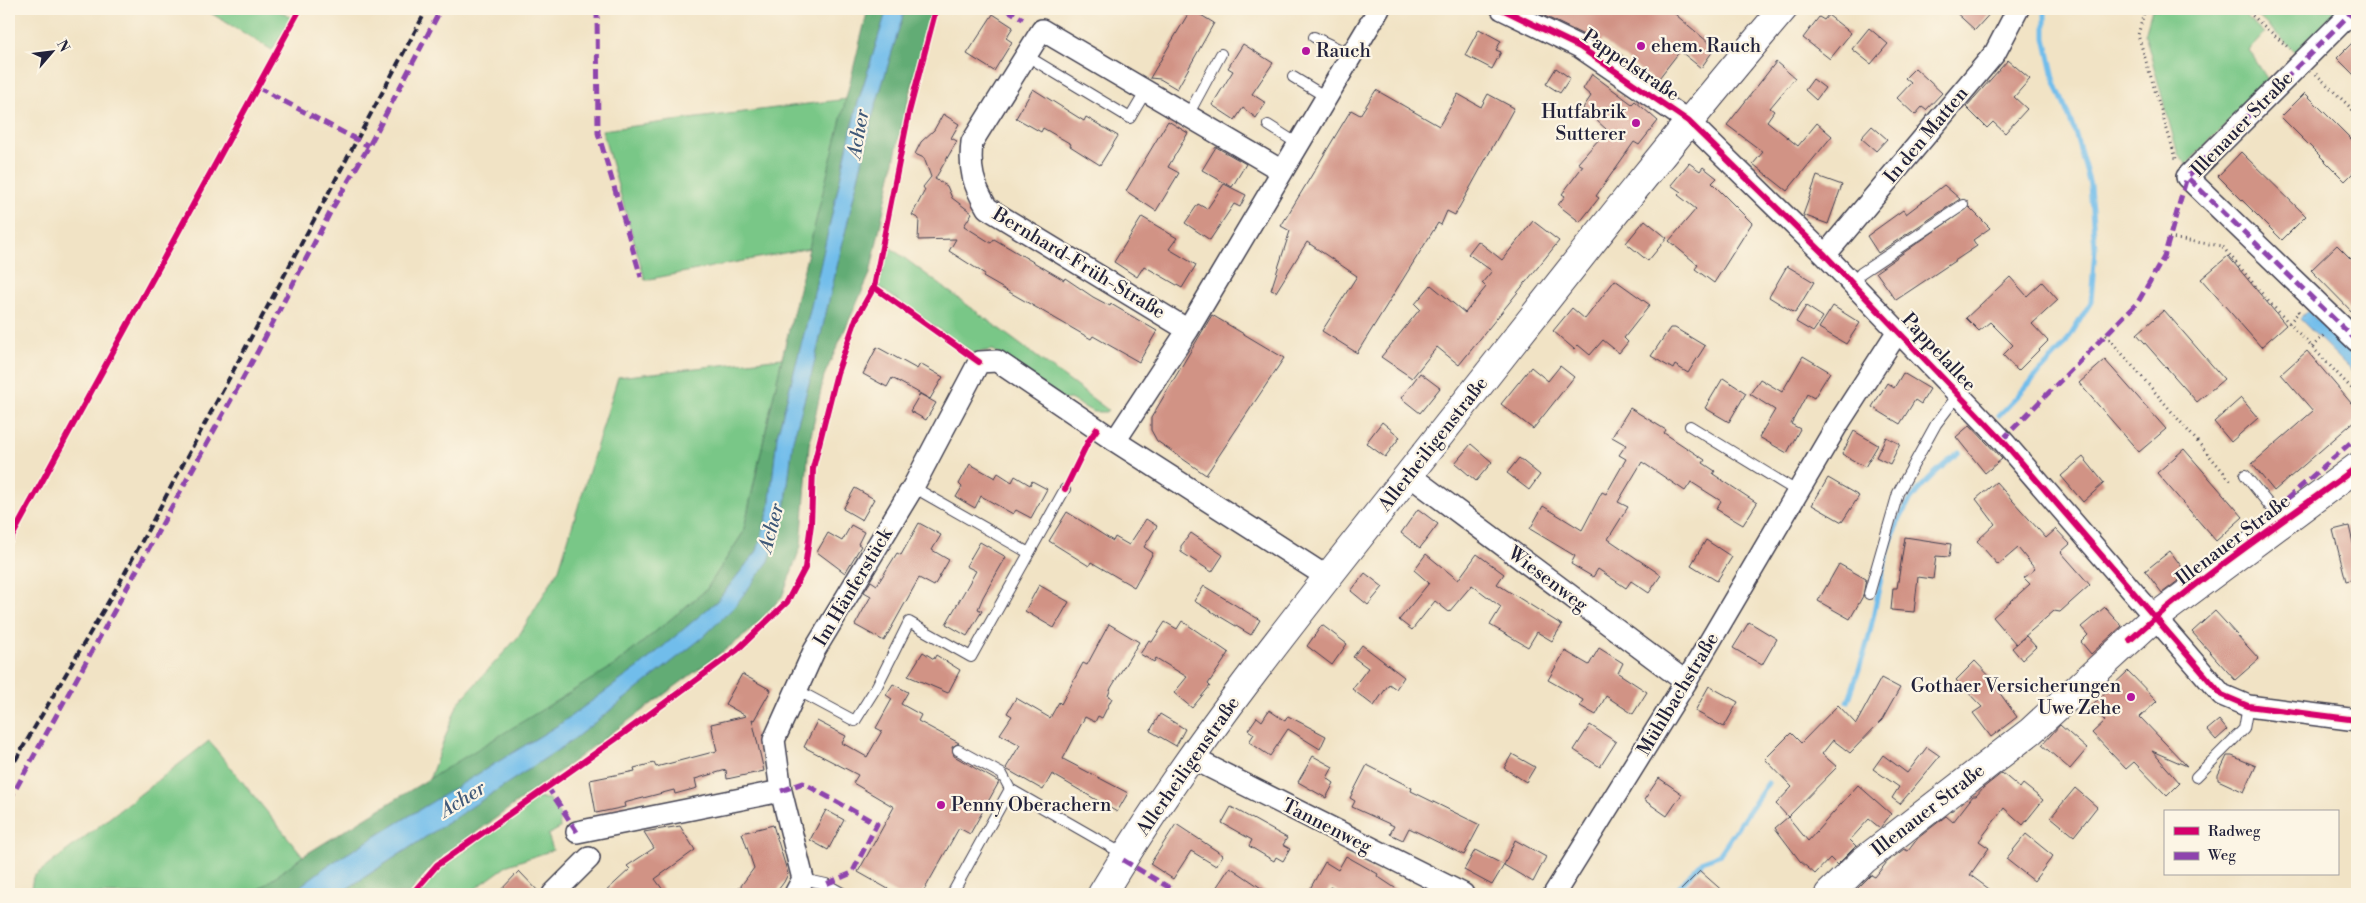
<svg xmlns="http://www.w3.org/2000/svg" width="2366" height="903" viewBox="0 0 2366 903" font-family="'Libre Bodoni',serif">
	<rect width="100%" height="100%" fill="#fcf5e5"/>
	<filter id="ink" filterUnits="userSpaceOnUse"><feTurbulence type="fractalNoise" baseFrequency=".02" numOctaves="2"/><feDisplacementMap in="SourceGraphic" scale="10" xChannelSelector="R" yChannelSelector="G"/><feConvolveMatrix kernelMatrix="1 2 1 2 8 2 1 2 1" color-interpolation-filters="sRGB"/></filter>
	<filter id="wash" filterUnits="userSpaceOnUse"><feTurbulence type="fractalNoise" baseFrequency=".0096" numOctaves="4" result="noise"/><feDisplacementMap in="SourceGraphic" scale="20" xChannelSelector="R" yChannelSelector="G"/><feGaussianBlur stdDeviation="1.12" result="paint"/><feColorMatrix in="noise" values="0 0 0 0 0 0 0 0 0 0 0 0 0 0 0 0 0 1.4 0 .05"/><feComposite in="paint" operator="in"/></filter>
	<g filter="url(#wash)">
		<rect width="100%" height="100%" fill="#f1e3c5"/>
		<path fill="#79c787" stroke="#4e7461" d="M204,9H276L292,18L272,50Z
			M2152,9H2239L2265,33L2249,50L2268,80L2187,164L2178,154L2145,35Z
			M2250,9H2338L2296,52Z
			M847,99L810,248L645,280L602,130Z
			M887,245L1108,410L1106,412H1093L1070,399L1063,400L993,350L973,353L879,287Z
			M782,358L743,533L706,590L615,665L429,780L458,703L518,637L559,569L618,377Z
			M209,741L303,856L253,894H30L33,877Z
			M535,798L549,799L559,814L560,828L548,835L553,850L508,865L468,894H417L433,875Z"/>
		<path fill="#62ac74" stroke="#426758" d="M868,9H887L856,109L809,315L777,436L769,510L757,551L717,601L639,667L560,724L327,866L290,894H253L303,856L615,665L706,590L743,533L782,358Z
			M905,9H932L901,129L870,274L824,376L809,445L801,546L782,597L748,633L436,862L409,894H339L570,742L702,638L785,510L793,440L811,376L874,111Z"/>
		<path fill="#71bdeb" stroke="#4a7093" d="M887,9H905L874,111L811,376L793,440L785,510L769,561L734,607L702,638L570,742L339,894H290L327,866L560,724L639,667L717,601L757,551L769,510L777,436L809,315L856,109Z
			M2308,311L2357,360V376L2300,319Z"/>
		<g fill="none" stroke-linecap="round" stroke-linejoin="round">
			<path stroke="#71bdeb" stroke-width="5" d="M1999,416L2064,346L2091,302L2095,248L2090,185L2075,132L2055,82L2045,38V9
				M1848,702C1855,682 1862,661 1868,640C1879,596 1883,546 1906,507C1919,486 1940,468 1959,452
				M1672,894L1703,861L1719,855L1768,783"/>
		</g>
		<g id="blocks">
			<path fill="#d19385" d="M1191,9L1214,23L1177,89L1160,79L1150,78Z
				M1530,9H1669L1715,48L1701,68L1680,51L1656,82L1602,40L1599,45L1586,36Z
				M1952,9H1994L1975,30Z
				M993,14L1013,27L1006,38L1012,42L994,71L967,54Z
				M1828,15L1851,33L1830,59L1803,38L1819,17L1824,20Z
				M1869,28L1888,44L1871,64L1852,49Z
				M1479,29L1501,41L1496,50L1501,52L1492,69L1465,55Z
				M2357,38V78L2337,58Z
				M1243,44L1273,63L1252,94L1266,103L1256,118L1243,108L1235,120L1212,105L1233,71L1228,68Z
				M2008,60L2030,79L2014,97L2027,109L2005,133L1993,122L1987,128L1966,107Z
				M1776,62L1795,78L1770,108L1774,111L1767,121L1798,146L1817,123L1832,136L1787,191L1753,164L1763,152L1727,125Z
				M1556,68L1570,78L1560,93L1546,84Z
				M1915,68L1942,93L1926,110L1922,107L1915,115L1897,98L1911,83L1905,78Z
				M1592,74L1632,104L1635,101L1658,121L1639,145L1634,142L1596,196L1599,198L1580,222L1558,205L1565,196L1562,194L1583,166L1578,163L1607,130L1583,108L1591,96L1583,89Z
				M1813,79L1825,88L1816,100L1805,90Z
				M1033,89L1084,121L1086,117L1118,136L1100,165L1070,146L1071,144L1043,128L1041,132L1016,118Z
				M1376,90L1439,126L1458,94L1481,107L1488,94L1514,108L1455,215L1447,211L1441,225L1438,223L1357,353L1322,331L1357,276L1307,242L1276,292L1271,290L1290,231L1281,226L1351,110L1360,115Z
				M2305,93L2357,145V169L2345,181L2281,117Z
				M943,114L959,124L951,138L957,141L935,179L947,186L952,198L972,213L964,226L991,243L994,239L1064,280L1065,278L1093,297L1110,306L1111,304L1157,331L1139,362L1093,336L1091,339L983,277L985,274L949,251L956,239L918,240L919,219L912,215L925,190L923,187L931,177L924,158L915,154L921,142L934,130Z
				M1168,121L1188,133L1168,167L1179,173L1156,211L1126,191Z
				M1872,126L1887,139L1876,151L1861,138Z
				M1216,147L1246,164L1232,187L1202,170Z
				M2241,152L2306,216L2282,240L2218,176Z
				M1689,163L1700,171L1703,167L1717,178L1712,183L1752,223L1714,283L1695,269L1698,265L1669,241L1696,209L1678,195L1681,192L1671,185Z
				M1817,176L1842,185L1828,224L1803,215Z
				M1224,184L1246,195L1240,207L1234,204L1210,240L1185,223L1198,204L1207,209Z
				M1944,185L1960,199L1878,253L1867,236L1903,210L1906,214Z
				M1969,207L1990,228L1973,240L1977,246L1896,300L1876,272Z
				M1142,217L1177,238L1169,249L1196,265L1182,288L1144,266L1137,277L1114,262Z
				M1645,220L1667,238L1648,261L1626,243Z
				M1533,221L1559,241L1459,365L1437,347L1412,378L1381,357L1420,309L1415,304L1431,285L1465,313L1486,287L1482,283L1492,271L1468,254L1478,241L1502,260Z
				M2337,245L2357,265V317L2311,270Z
				M2228,256L2286,325L2261,347L2201,279Z
				M1787,266L1814,282L1795,313L1769,297Z
				M2010,277L2027,296L2042,282L2058,300L2032,324L2048,341L2018,371L2003,355L2013,345L1990,322L1979,331L1966,318Z
				M1615,280L1650,305L1624,338L1628,342L1619,353L1603,340L1590,355L1578,345L1574,349L1553,331L1572,308L1585,319Z
				M1806,306L1823,317L1813,332L1796,322Z
				M1833,306L1860,323L1846,344L1819,328Z
				M2164,310L2224,379L2197,402L2137,334Z
				M1212,315L1284,358L1206,475L1157,441L1151,430V418Z
				M1670,328H1675L1705,346L1688,373L1675,365L1673,369L1651,356Z
				M877,347L917,369L920,364L943,377L930,399L892,378L887,387L863,374Z
				M2307,351L2357,410V419L2274,491L2252,464L2313,411L2281,374Z
				M1803,356L1830,372L1814,398L1807,394L1791,424L1800,429L1787,453L1759,437L1775,410L1750,394L1760,379L1782,392Z
				M2105,360L2166,429L2139,452L2079,383Z
				M1560,366L1574,377L1533,429L1501,404L1531,367L1548,381Z
				M1420,373L1440,388L1420,413L1401,398Z
				M1903,373L1930,389L1921,404L1915,400L1900,424L1872,407L1887,383L1894,388Z
				M1723,378L1746,393L1729,422L1705,408Z
				M920,394L936,403L926,420L910,411Z
				M2241,398L2258,418L2231,442L2214,422Z
				M1630,408L1666,430L1664,433L1705,460L1703,463L1715,471L1713,474L1757,503L1743,525L1716,509L1721,501L1691,482L1685,491L1642,462L1618,502L1628,507L1608,539L1661,575L1649,593L1631,581L1626,588L1598,569L1593,577L1571,564L1575,556L1530,529L1543,506L1582,530L1602,492L1606,494L1626,459L1619,455L1626,445L1612,437Z
				M1382,422L1400,437L1385,457L1366,443Z
				M1970,425L2002,459L1985,473L1956,437Z
				M1854,431L1878,445L1865,467L1842,454Z
				M1886,437L1900,444L1890,464L1876,457Z
				M1471,444L1492,462L1476,481L1455,463Z
				M2184,449L2243,517L2216,541L2157,473Z
				M2083,457L2104,483L2083,502L2061,476Z
				M1519,458L1540,475L1529,490L1507,473Z
				M970,464L995,478L998,473L1012,482L1015,476L1030,485L1032,481L1047,489L1031,518L1016,510L1013,514L981,496L975,508L956,497L962,487L959,484Z
				M1828,478L1859,496L1842,522L1812,505Z
				M1996,482L2046,538L2056,529L2070,544L2061,552L2090,585L2060,612L2054,611L2016,644L1993,617L2030,584L2024,578L2035,569L2018,548L1998,565L1977,541L1995,524L1976,499Z
				M855,488L874,499L862,520L843,509Z
				M1418,509L1438,524L1420,548L1401,533Z
				M1067,512L1113,541L1115,537L1129,545L1146,519L1157,526L1144,547L1153,553L1134,587L1091,562L1089,566L1049,541Z
				M919,523L941,535L932,550L949,560L934,586L919,578L884,641L855,625L871,596L864,592L871,581L877,585L897,553L901,555Z
				M851,525L864,532L858,544L861,546L845,573L817,552L828,533L842,541Z
				M2349,526L2357,560V578L2346,581L2333,530Z
				M1191,533L1223,555L1212,572L1181,552V546Z
				M1905,537L1951,544L1949,557L1936,556L1933,579L1918,577L1914,612L1891,610L1893,588H1897Z
				M1706,540L1732,557L1717,581L1691,565Z
				M980,542L1006,557L983,597L978,609L982,611L967,636L946,624L976,571L966,566Z
				M2170,551L2187,574L2162,593L2145,571Z
				M1426,554L1458,580L1477,554L1504,574L1497,584L1562,625L1552,641L1537,632L1528,647L1490,625L1501,607L1472,585L1449,612L1435,601L1412,630L1399,620L1429,583L1414,570Z
				M1839,564L1866,579L1863,596L1850,619L1818,601Z
				M1365,573L1383,587L1368,605L1351,591Z
				M1039,585L1069,602L1054,628L1025,611Z
				M1204,586L1260,620L1251,635L1194,601Z
				M2105,607L2122,626L2091,654L2081,642L2088,635L2081,627Z
				M2215,611L2259,659L2235,680L2192,632Z
				M1182,621L1229,653L1208,684L1210,686L1192,708L1174,693L1187,677L1156,658L1154,662L1140,654L1149,640L1152,642L1165,622L1177,629Z
				M1749,622L1777,639L1762,665L1733,648Z
				M1109,624L1139,642L1111,688L1108,696L1112,698L1102,718L1098,716L1095,722L1085,717L1063,759L1128,793L1117,812L1052,774L1043,790L1008,770L1006,768L1020,745L1000,734L1012,716L1007,713L1016,698L1050,718L1059,702L1061,704L1083,663L1087,665Z
				M1322,625L1347,644L1332,665L1307,646Z
				M2026,636L2036,647L2022,660L2012,648Z
				M1362,645L1404,677L1396,689L1389,684L1374,706L1352,689L1368,668L1353,657Z
				M1599,648L1623,663L1618,673L1647,692L1633,714L1606,696L1596,715L1580,706L1583,700L1548,680L1565,651L1589,665Z
				M923,652L934,659L936,655L960,670L948,693L908,676Z
				M1975,661L1996,683L1994,685L2017,717L1991,737L1973,713L1982,707L1956,680Z
				M2128,671L2157,701L2140,717L2187,766L2152,751L2180,783L2167,796L2134,762L2126,769L2092,733L2105,721L2091,706Z
				M742,674L771,690L754,720L752,719L764,771L727,779L726,770L695,779L697,788L675,794L674,790L624,803L625,807L596,813L590,780L635,771L634,768L654,763L656,767L717,751L711,724L746,716L725,704Z
				M1881,678L1900,688L1882,720L1850,753L1833,740L1822,754L1837,767L1788,817L1776,804L1792,787L1765,759L1791,733L1801,743L1838,705L1856,724Z
				M893,684L908,692L901,704L921,715L918,721L959,743L952,747L954,756L999,782L970,834L959,828L922,894H897L858,872L894,807L853,783L858,775L804,747L817,721L846,736L842,743L867,757L882,731L876,728L892,699L886,695Z
				M1709,686L1738,702L1724,727L1695,711Z
				M1269,710L1285,721L1288,716L1326,736L1320,749L1288,729L1270,756L1249,742L1254,734L1248,730L1257,717L1262,721Z
				M1160,714L1185,729L1176,746L1150,731Z
				M2219,720L2227,730L2216,740L2207,730Z
				M1590,725L1616,742L1600,767L1574,750Z
				M2060,725L2087,749L2070,769L2042,745Z
				M1927,747L1940,756L1900,804L1892,798L1899,787L1873,769L1883,755L1907,773Z
				M1512,754L1535,767L1526,782L1504,768Z
				M1313,756L1333,767L1327,778L1334,783L1326,798L1298,782Z
				M2227,756H2232L2256,766L2244,792L2218,780V775Z
				M1367,765L1412,788L1411,791L1480,825L1464,855L1409,828L1403,840L1390,834L1394,826L1352,807L1355,801L1350,798Z
				M2002,773L2020,788L2023,784L2043,800L2023,825L2004,808L1979,841L1989,848L1970,875L1996,894H1852L1871,875L1875,877L1887,862L1904,849L1908,851L1918,838L1946,816L1953,822L1973,796H1976L1983,788Z
				M1659,778L1682,794L1667,816L1644,800Z
				M1858,785L1891,814L1880,828L1869,819L1850,840L1856,846L1837,865L1830,858L1815,874L1800,861L1775,828L1788,817L1808,841Z
				M2075,788L2097,807L2074,836L2051,817Z
				M1231,807L1287,838L1283,845L1290,849L1283,861L1276,857L1274,861L1249,846L1252,840L1222,823Z
				M826,810L844,820L828,850L810,840Z
				M1176,824L1223,855L1216,866L1191,851L1173,879L1150,864Z
				M773,825L788,874L784,882L775,894H735L754,868L742,833Z
				M680,826L695,850L655,879L666,894H603L630,869L627,866L654,848L644,832Z
				M2026,834L2053,856L2034,881L2006,859Z
				M1515,840L1546,857L1533,882L1504,865Z
				M1475,850L1504,865L1492,885L1464,870Z
				M1346,856L1378,874L1377,876L1404,894H1344L1330,887L1326,894H1307L1325,862L1338,870Z
				M1230,867L1270,894H1212Z
				M519,871L541,894H497Z
				M1700,871L1726,894H1677Z"/>
		</g>
	</g>
	<g filter="url(#ink)">
		<use href="#blocks" fill-opacity="0" stroke="#413f50" stroke-width="1"/>
		<g fill="none" stroke-linecap="round" stroke-linejoin="round">
			<g stroke="#413f50" stroke-width="12">
				<path id="lane" d="M1314,37L1351,55
					M1027,56L1130,118L1146,91
					M1293,77L1326,97
					M1188,115L1221,54
					M1268,125L1298,144
					M1852,283L1861,273L1963,205
					M1690,426L1798,492
					M2245,475L2282,521
					M913,487L1029,553
					M1869,594L1898,493L1936,424L1958,395
					M797,690L855,721L877,686L909,622L971,657L1065,489
					M958,750L1002,774L1010,789
					M2196,777L2244,729L2248,706
					M803,879L826,884L844,894
					M952,894L1010,789L1125,855"/>
			</g>
			<g stroke="#413f50" stroke-width="24">
				<path id="street" d="M1502,9L1580,47L1688,121L1825,255L2002,440L2222,695L2248,706L2357,720
					M2355,9L2187,177L2357,341
					M1825,255L1995,53L2018,9
					M1188,330L987,208C973,184 969,170 972,142L1042,30L1282,171
					M1115,441L1188,330L1379,9
					M1409,475L1686,682
					M1190,757L1463,894
					M577,832L781,791
					M553,894L589,858
					M795,894L803,879L781,791L774,740L814,651L913,487L979,362L997,361L1115,441L1327,577
					M1554,894L1686,682L1836,427L1898,331"/>
			</g>
			<g stroke="#413f50" stroke-width="30">
				<path id="secondary" d="M1102,894C1193,741 1307,604 1417,464C1538,311 1657,157 1783,9
					M1829,894L1864,860L2031,731L2154,618L2357,467"/>
			</g>
			<path stroke="#413f50" stroke-width="3" stroke-dasharray="1 4" stroke-linecap="butt" d="M2145,9L2138,35L2177,162
				M2245,9L2290,49
				M2316,74L2357,114
				M2169,238L2222,246L2269,302L2357,394
				M2289,323L2299,312L2298,311
				M2106,335L2232,482
				M2312,347L2324,335"/>
			<use href="#lane" stroke="#fff" stroke-width="10"/>
			<use href="#street" stroke="#fff" stroke-width="21"/>
			<use href="#secondary" stroke="#fff" stroke-width="28"/>
			<path stroke="#22223b" stroke-width="4" stroke-dasharray="8 4" stroke-linecap="butt" d="M9,771L120,582L427,9"/>
			<path stroke="#8e44ad" stroke-width="5" stroke-dasharray="10 5" stroke-linecap="butt" d="M597,9L598,133L641,277
				M1006,9L1023,19
				M2355,9L2187,177L2357,341
				M257,87L369,146
				M2002,440L2138,302L2164,257L2187,177
				M2264,519L2357,437
				M547,786L577,832
				M781,791L803,783L877,824L852,873L826,884
				M9,801L258,351L332,209L369,146L441,9
				M1123,860L1180,894"/>
			<g stroke="#fcf5e5" stroke-width="9">
				<path id="cycleway" d="M1502,9L1580,47L1688,121L1825,255L2002,440L2222,695L2248,706L2357,720
					M874,287L979,362
					M1065,489L1088,442L1097,429
					M9,542L300,9
					M2130,640C2200,576 2281,523 2357,467
					M412,894L437,865L617,738L737,650L787,602L805,568L811,524L813,468L837,373L856,319L874,287L909,112L936,9"/>
			</g>
			<use href="#cycleway" stroke="#d6006c" stroke-width="6"/>
		</g>
	</g>
	<g fill="#b5179e" stroke="#fcf5e5" stroke-width="2">
		<circle cx="1641" cy="46" r="5"/>
		<circle cx="1306" cy="51" r="5"/>
		<circle cx="1636" cy="123" r="5"/>
		<circle cx="2131" cy="697" r="5"/>
		<circle cx="941" cy="805" r="5"/>
	</g>
	<g text-anchor="middle" dominant-baseline="central" stroke-width="4.5" stroke-linejoin="round" paint-order="stroke">
		<g font-size="19" fill="#22223b" stroke="#fcf5e5" text-anchor="start">
			<text x="1651" y="46">ehem. Rauch</text>
			<text x="1316" y="51">Rauch</text>
			<text x="1626" y="112" text-anchor="end">Hutfabrik<tspan x="1626" dy="22">Sutterer</tspan></text>
			<text x="2121" y="686" text-anchor="end">Gothaer Versicherungen<tspan x="2121" dy="22">Uwe Zehe</tspan></text>
			<text x="951" y="805">Penny Oberachern</text>
		</g>
		<g font-size="19" fill="#22223b" stroke="#fcf5e5">
			<text transform="translate(1631 65) rotate(34)">Pappelstraße</text>
			<text transform="translate(2242 124) rotate(-46)">Illenauer Straße</text>
			<text transform="translate(1926 135) rotate(-50)">In den Matten</text>
			<text transform="translate(1079 263) rotate(31)">Bernhard-Früh-Straße</text>
			<text transform="translate(1939 352) rotate(47)">Pappelallee</text>
			<text transform="translate(1433 444) rotate(-52)">Allerheiligenstraße</text>
			<text transform="translate(2233 540) rotate(-37)">Illenauer Straße</text>
			<text transform="translate(1548 579) rotate(37)">Wiesenweg</text>
			<text transform="translate(853 587) rotate(-59)">Im Hänferstück</text>
			<text transform="translate(1678 694) rotate(-59)">Mühlbachstraße</text>
			<text transform="translate(1188 766) rotate(-55)">Allerheiligenstraße</text>
			<text transform="translate(1928 810) rotate(-38)">Illenauer Straße</text>
			<text transform="translate(1327 826) rotate(27)">Tannenweg</text>
		</g>
		<g font-size="20" font-style="italic" fill="#3e5879" stroke="#fcf5e5">
			<text transform="translate(859 134) rotate(-80)">Acher</text>
			<text transform="translate(772 528) rotate(-75)">Acher</text>
			<text transform="translate(463 800) rotate(-32)">Acher</text>
		</g>
	</g>
	<rect width="2366" height="903" fill="none" stroke="#fcf5e5" stroke-width="30"/>
	<rect x="2164" y="810" width="175" height="65" fill="#fcf5e5" stroke="#a5a1a1"/>
	<rect x="2174" y="827" width="25" height="8" fill="#d6006c" stroke="#a5a1a1"/>
	<text x="2208" y="836" font-size="15" fill="#22223b">Radweg</text>
	<rect x="2174" y="852" width="25" height="8" fill="#8e44ad" stroke="#a5a1a1"/>
	<text x="2208" y="860" font-size="15" fill="#22223b">Weg</text>
	<g transform="translate(52 52) rotate(62)" stroke="#fcf5e5" stroke-width="4" paint-order="stroke">
	<path d="M0-4L9 19L0 12L-9 19Z" fill="#22223b"/>
	<text y="-8" font-size="14" font-weight="bold" text-anchor="middle" fill="#22223b">N</text>
	</g>
</svg>
